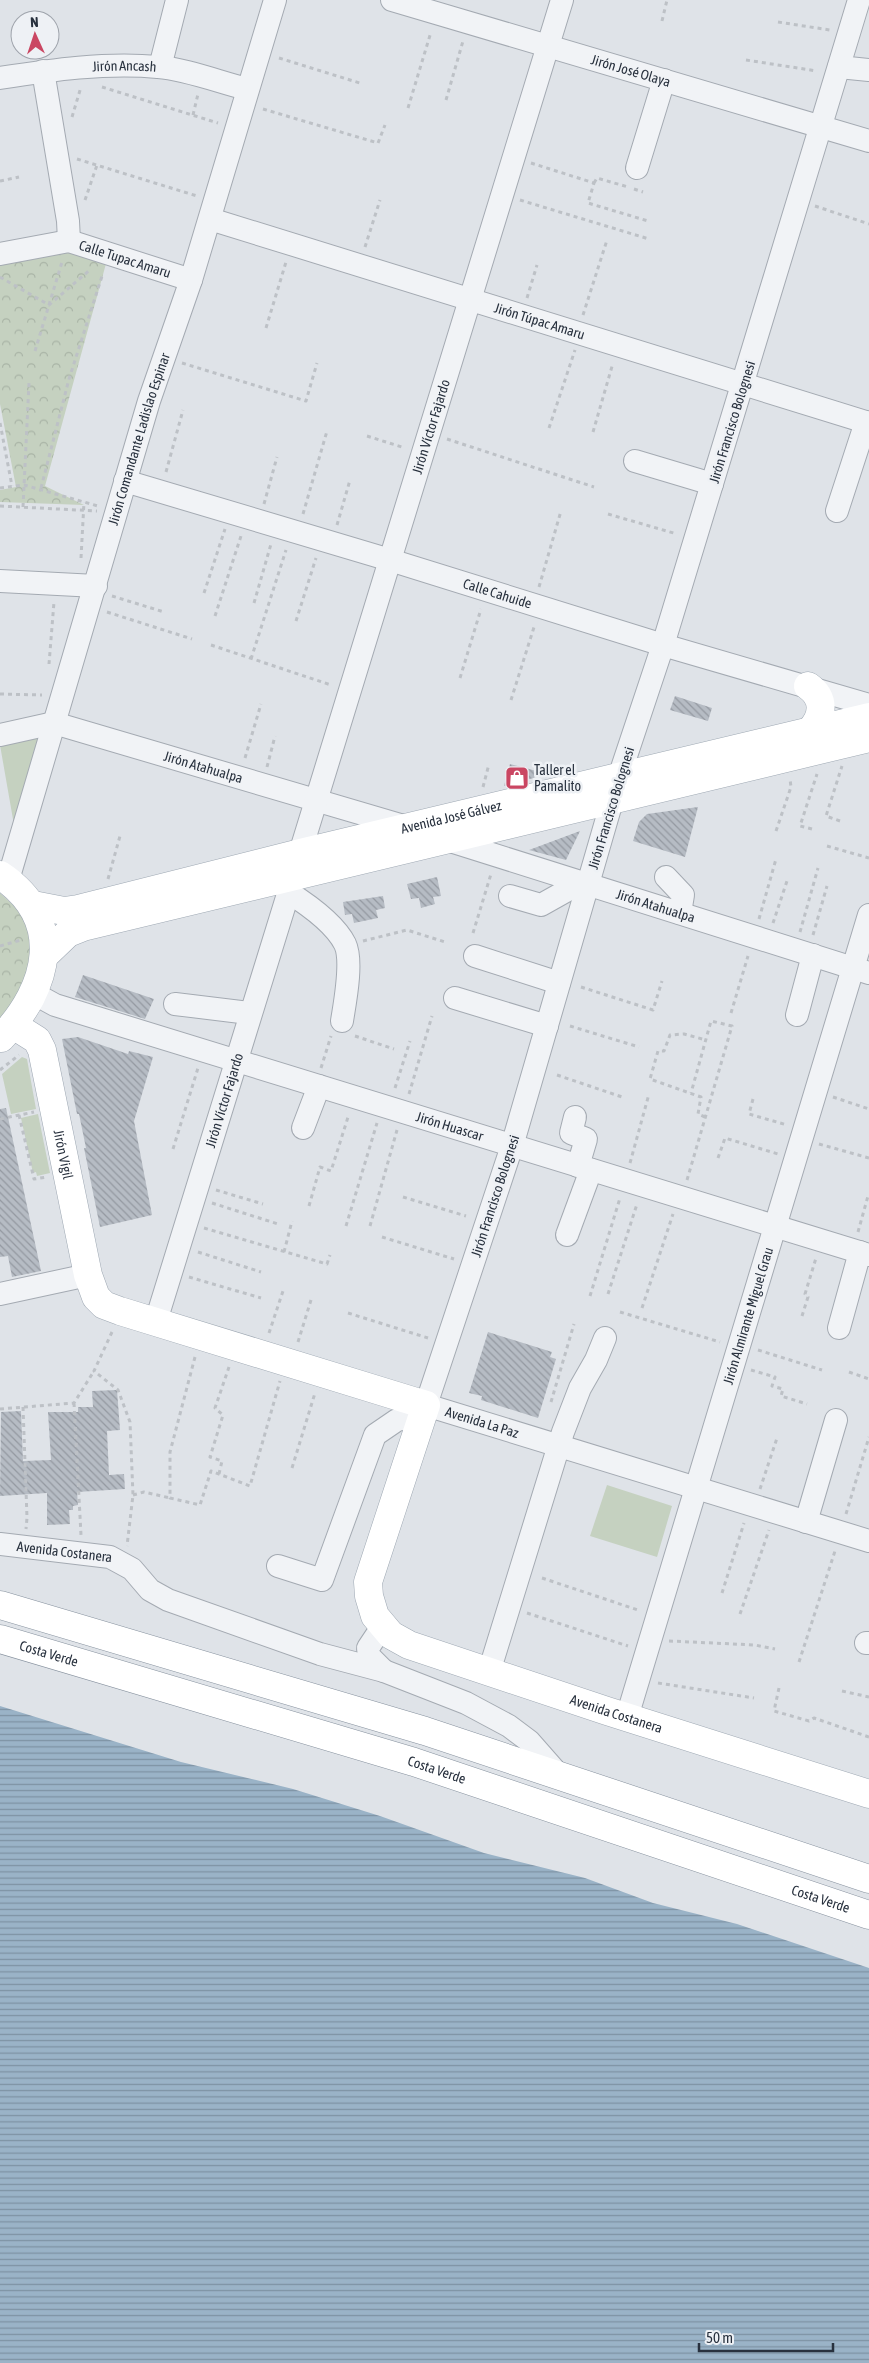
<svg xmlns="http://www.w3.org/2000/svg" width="869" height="2363" viewBox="0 0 869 2363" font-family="'Asap Condensed',sans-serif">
	<defs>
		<pattern id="park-crowns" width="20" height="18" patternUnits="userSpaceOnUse" patternTransform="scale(1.25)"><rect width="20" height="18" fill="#c5d1c0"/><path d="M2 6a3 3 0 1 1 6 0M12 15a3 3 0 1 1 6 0" fill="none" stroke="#a9b4a6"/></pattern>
		<pattern id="water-rules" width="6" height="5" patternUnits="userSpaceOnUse" patternTransform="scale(1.25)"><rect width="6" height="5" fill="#9ab3c7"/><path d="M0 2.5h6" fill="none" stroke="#7e92a3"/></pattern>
		<pattern id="building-back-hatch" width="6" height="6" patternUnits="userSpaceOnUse" patternTransform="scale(1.25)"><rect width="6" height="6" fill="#b6bcc4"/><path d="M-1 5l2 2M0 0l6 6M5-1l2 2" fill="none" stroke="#9499a1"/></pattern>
	</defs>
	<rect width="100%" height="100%" fill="#dfe3e8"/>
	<path fill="#c5d1c0" d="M42,735L14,825L0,745Z
		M22,1057L27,1059L36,1109L11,1114L2,1074Z
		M38,1114L50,1173L37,1176L36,1172L33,1173L21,1118Z
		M607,1485L672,1506L657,1557L590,1536Z"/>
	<path fill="url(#park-crowns)" d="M68,246L107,260L45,486L84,505L0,502V490L16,487L0,404V259Z
		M0,893L25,916L34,955L25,985L0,1022Z"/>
	<path fill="url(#water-rules)" d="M0,1706L181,1762L293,1789L380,1816L484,1853L585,1878L653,1903L737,1924L869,1968V2363H0Z"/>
	<path fill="url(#building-back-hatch)" d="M675,696L712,708L708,721L670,710Z
		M510,764L548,774L504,786Z
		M698,807L685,857L633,841L639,822L647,814Z
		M580,831L566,860L529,850Z
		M437,877L441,896L433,897L435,904L421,908L419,898L411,899L407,884Z
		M383,896L385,908L376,910L378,918L354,923L352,914L345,915L343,902Z
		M83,975L154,999L145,1019L75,997Z
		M78,1037L128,1054L129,1051L153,1057L134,1121L152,1215L100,1227L84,1148H86L79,1114H77L62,1039Z
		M6,1108L41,1271L12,1277L8,1256L0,1257V1109Z
		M488,1332L552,1352L550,1357L556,1359L538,1418L481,1400L482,1396L469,1393Z
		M117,1390L120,1430L107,1431L109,1475L124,1474L125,1489L77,1492L78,1505L73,1506V1510H69L70,1524L47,1525V1493L0,1496L1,1412L21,1411L23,1461L51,1460L48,1412H78V1407H93L92,1391Z"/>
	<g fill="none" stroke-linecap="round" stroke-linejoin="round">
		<g stroke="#a4aab2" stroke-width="24">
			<g id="minor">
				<path id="s1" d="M392,0L869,141"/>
				<path id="s2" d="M859,0L663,645L619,777L512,1146L426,1405L869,1541"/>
				<path d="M160,67L177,0"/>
				<path d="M839,67L869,70"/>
				<path d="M43,71L68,221L69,241"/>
				<path id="s3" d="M0,78C51,70 106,62 158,67C186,69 219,82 247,89"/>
				<path d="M637,168L664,80"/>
				<path id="s4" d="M210,219L869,423"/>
				<path id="s5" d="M0,254L69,241L191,280"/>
				<path d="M635,461L712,484"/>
				<path id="s6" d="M125,481L390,560L663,645L869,705"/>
				<path d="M837,511L866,422"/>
				<path d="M0,581L96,586"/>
				<path id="s7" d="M0,735L54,723L407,827"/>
				<path id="s8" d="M444,839L869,973"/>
				<path id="s9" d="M300,853L562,0"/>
				<path d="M666,877L683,895L680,913"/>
				<path id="s10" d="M8,880L149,401L191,280L275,0"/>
				<path d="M288,892C307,904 335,924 345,944C353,961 345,1002 342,1021"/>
				<path d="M510,896L541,905L582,882"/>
				<path d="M475,956L559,983"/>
				<path id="s11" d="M33,993L55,1005L869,1255"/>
				<path d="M455,998L547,1026"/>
				<path d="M175,1004L249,1013"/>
				<path d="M797,1015L813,955"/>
				<path d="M575,1117L571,1133L586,1139L578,1166"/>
				<path d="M303,1128L319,1086"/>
				<path d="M567,1235L591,1170"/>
				<path d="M0,1294L88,1275"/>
				<path id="s12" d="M156,1321L293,878"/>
				<path d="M839,1328L860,1252"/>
				<path d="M806,1522L836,1420"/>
				<path id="s13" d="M0,1544L110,1557L132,1569L150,1590L168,1600L320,1654L384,1671L466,1703L509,1726L529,1741L558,1774"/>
				<path d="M278,1566L322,1580L375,1435L397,1420L423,1416"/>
				<path d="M382,1627L368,1648L369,1656L384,1671"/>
				<path d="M866,1643H869"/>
				<path d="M489,1672L563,1432L580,1388L596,1360L605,1338"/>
				<path id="s14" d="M627,1717L869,915"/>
			</g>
		</g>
		<g stroke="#9ea8b3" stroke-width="29">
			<g id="major">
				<path d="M808,686C825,698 824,716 810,731"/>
				<path d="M0,875C66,919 50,987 1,1038"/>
				<path id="s15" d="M33,905L64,911L78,909L300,853L869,717"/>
				<path d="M45,955L68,933L83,927L869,738"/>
				<path id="s16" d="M13,1025L37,1040L42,1050L88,1275L96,1297L104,1305L120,1311L426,1405L368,1582L369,1596L375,1616L391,1635L409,1645L607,1711L869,1794"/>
			</g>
		</g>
		<g stroke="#86919e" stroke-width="29">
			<g id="highway">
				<path d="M0,1605L425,1731L869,1879"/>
				<path id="s17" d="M0,1639L414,1762L869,1915"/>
			</g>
		</g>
		<path stroke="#bdc1c6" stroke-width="3" stroke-dasharray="4 4" stroke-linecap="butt" d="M662,21L667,0
			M778,22L830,30
			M279,58L363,84
			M746,60L817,71
			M102,87L218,123
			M446,100L463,41
			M408,108L431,32
			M263,109L378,143L385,125
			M193,115L198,94
			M72,117L81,87
			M77,159L197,196
			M531,163L594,183L588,203L648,221
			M0,181L19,177
			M594,183L597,178L628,187
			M634,189L643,192
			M85,200L97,165
			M520,200L649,239
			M815,206L869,224
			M365,247L380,200
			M0,277L49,305L91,269
			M527,298L537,265
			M583,315L607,240
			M266,328L286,262
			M35,351L62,262
			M182,363L306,401L317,363
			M0,423L12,486
			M549,428L575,350
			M593,432L613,363
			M367,436L405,448
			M447,439L594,487
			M166,472L183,410
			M0,488L24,485L98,506
			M41,488L69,379L103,273
			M264,504L277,457
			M0,506L97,511
			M23,507L29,383
			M303,514L327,431
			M608,514L677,534
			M337,525L350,480
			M81,558L84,502
			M539,587L561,511
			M204,593L225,529
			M112,596L164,612
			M254,603L271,544
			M107,612L192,639
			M215,616L241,536
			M296,621L316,558
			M211,645L331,685
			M251,659L286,550
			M49,664L54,602
			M460,678L481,609
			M0,694L42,695
			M511,700L535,624
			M245,758L261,704
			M267,767L275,736
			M483,787L489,764
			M840,821L826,816L842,766
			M812,829L800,826L817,774
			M776,831L791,787L790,779
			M827,846L869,858
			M108,879L120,836
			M759,919L776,859
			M773,923L787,881
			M800,932L818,868
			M473,933L491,874
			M813,935L827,886
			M363,941L407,930L445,942
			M0,946L21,940
			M581,987L653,1010L662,981
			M731,1013L748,956
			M570,1026L639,1047
			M355,1036L394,1049
			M321,1068L331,1036
			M0,1070L19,1055
			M557,1075L625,1098
			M395,1088L410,1041
			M409,1094L432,1016
			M833,1097L869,1109
			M753,1099L749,1114L787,1125
			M19,1115L34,1179L47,1177
			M705,1117L698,1114L701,1097L650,1079L658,1051H664L670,1035L684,1034L706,1040
			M0,1119L34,1112
			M819,1144L869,1158
			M173,1149L198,1068
			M718,1158L725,1138L778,1154
			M630,1163L649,1094
			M687,1180L732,1026L711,1021L691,1093
			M216,1190L263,1204
			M403,1197L466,1216
			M212,1203L278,1224
			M309,1206L320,1167L331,1171L349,1114
			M346,1226L377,1123
			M370,1226L397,1130
			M204,1228L327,1264L330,1255
			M858,1232L868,1196
			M382,1237L454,1259
			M198,1252L261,1272
			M284,1252L292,1221
			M189,1277L261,1298
			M608,1294L637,1204
			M590,1296L620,1198
			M642,1308L673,1214
			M620,1312L720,1342
			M348,1313L428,1338
			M802,1316L808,1297L805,1294L816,1258
			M112,1332L94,1371L118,1390L130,1422L133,1495L127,1546
			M269,1333L283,1291
			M298,1342L311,1300
			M758,1350L822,1370
			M195,1357L170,1452V1498L200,1505L211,1471L250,1486L280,1381
			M751,1370L775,1377L772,1386L783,1389L781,1396L807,1404
			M849,1372L869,1379
			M551,1402L574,1324
			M74,1403L81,1535
			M23,1407L27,1518L26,1529
			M0,1409L74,1403L94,1371
			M292,1468L315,1393
			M219,1474L222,1461L210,1457L223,1415L215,1408L229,1367
			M760,1489L777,1438
			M133,1495L144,1492L170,1498
			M846,1514L869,1437
			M542,1578L638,1610
			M722,1593L744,1523
			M527,1613L628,1646
			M740,1614L769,1530
			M669,1641L755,1645L775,1649
			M799,1662L835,1551
			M658,1683L754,1698
			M779,1688L774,1711L809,1721L814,1718L869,1737
			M842,1691L869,1697"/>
		<use href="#minor" stroke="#f1f3f6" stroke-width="22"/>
		<use href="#major" stroke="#fff" stroke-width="28"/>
		<use href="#highway" stroke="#fff" stroke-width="28"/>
	</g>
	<defs>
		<g id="shop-square" transform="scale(1.25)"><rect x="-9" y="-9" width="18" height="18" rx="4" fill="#ca4662" stroke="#eef1f5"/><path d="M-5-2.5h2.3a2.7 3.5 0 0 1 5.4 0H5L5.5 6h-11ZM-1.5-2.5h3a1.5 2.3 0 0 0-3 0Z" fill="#fff"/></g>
	</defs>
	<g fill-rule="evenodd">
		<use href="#shop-square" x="517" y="778"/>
	</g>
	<g text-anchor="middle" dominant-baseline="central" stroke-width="5" stroke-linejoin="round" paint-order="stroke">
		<g font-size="14" fill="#28313e" stroke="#eef1f5">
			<text stroke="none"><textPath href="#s3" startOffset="125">Jirón Ancash</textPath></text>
			<text stroke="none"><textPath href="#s1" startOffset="249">Jirón José Olaya</textPath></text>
			<text stroke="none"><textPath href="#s5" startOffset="129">Calle Tupac Amaru</textPath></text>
			<text stroke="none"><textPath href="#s4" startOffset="345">Jirón Túpac Amaru</textPath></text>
			<text transform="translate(732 422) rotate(-73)">Jirón Francisco Bolognesi</text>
			<text stroke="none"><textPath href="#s9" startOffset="446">Jirón Víctor Fajardo</textPath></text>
			<text stroke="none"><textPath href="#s10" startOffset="460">Jirón Comandante Ladislao Espinar</textPath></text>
			<text stroke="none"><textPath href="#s6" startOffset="389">Calle Cahuide</textPath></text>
			<text stroke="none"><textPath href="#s7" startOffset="211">Jirón Atahualpa</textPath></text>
			<text transform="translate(611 808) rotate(-73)">Jirón Francisco Bolognesi</text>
			<text stroke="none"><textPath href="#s15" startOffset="430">Avenida José Gálvez</textPath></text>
			<text stroke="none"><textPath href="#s8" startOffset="222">Jirón Atahualpa</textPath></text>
			<text stroke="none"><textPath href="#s12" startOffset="231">Jirón Víctor Fajardo</textPath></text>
			<text stroke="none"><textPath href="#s11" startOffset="438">Jirón Huascar</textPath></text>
			<text stroke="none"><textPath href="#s16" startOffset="146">Jirón Vigil</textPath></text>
			<text transform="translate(495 1196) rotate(-72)">Jirón Francisco Bolognesi</text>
			<text stroke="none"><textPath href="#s14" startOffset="419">Jirón Almirante Miguel Grau</textPath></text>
			<text stroke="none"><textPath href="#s2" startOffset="1529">Avenida La Paz</textPath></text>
			<text stroke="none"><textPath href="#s13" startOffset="65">Avenida Costanera</textPath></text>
			<text stroke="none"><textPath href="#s17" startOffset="51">Costa Verde</textPath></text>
			<text stroke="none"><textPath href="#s16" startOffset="1126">Avenida Costanera</textPath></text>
			<text stroke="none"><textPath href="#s17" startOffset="456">Costa Verde</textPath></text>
			<text stroke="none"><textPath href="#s17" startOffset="861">Costa Verde</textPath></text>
		</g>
		<g font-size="14" fill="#28313e" stroke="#eef1f5" text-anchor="start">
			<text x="534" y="770">Taller el<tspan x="534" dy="16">Pamalito</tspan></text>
		</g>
	</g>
	<g transform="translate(35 35) rotate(357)"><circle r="24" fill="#eef1f5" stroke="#9fa4ac"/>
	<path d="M0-4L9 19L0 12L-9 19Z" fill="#ca4662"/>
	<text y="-8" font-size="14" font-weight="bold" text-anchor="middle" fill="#28313e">N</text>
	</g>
	<path d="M699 2343v8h134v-8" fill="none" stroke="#28313e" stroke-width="2.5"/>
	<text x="706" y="2343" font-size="15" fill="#28313e" stroke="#eef1f5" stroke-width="4" paint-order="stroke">50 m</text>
</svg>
